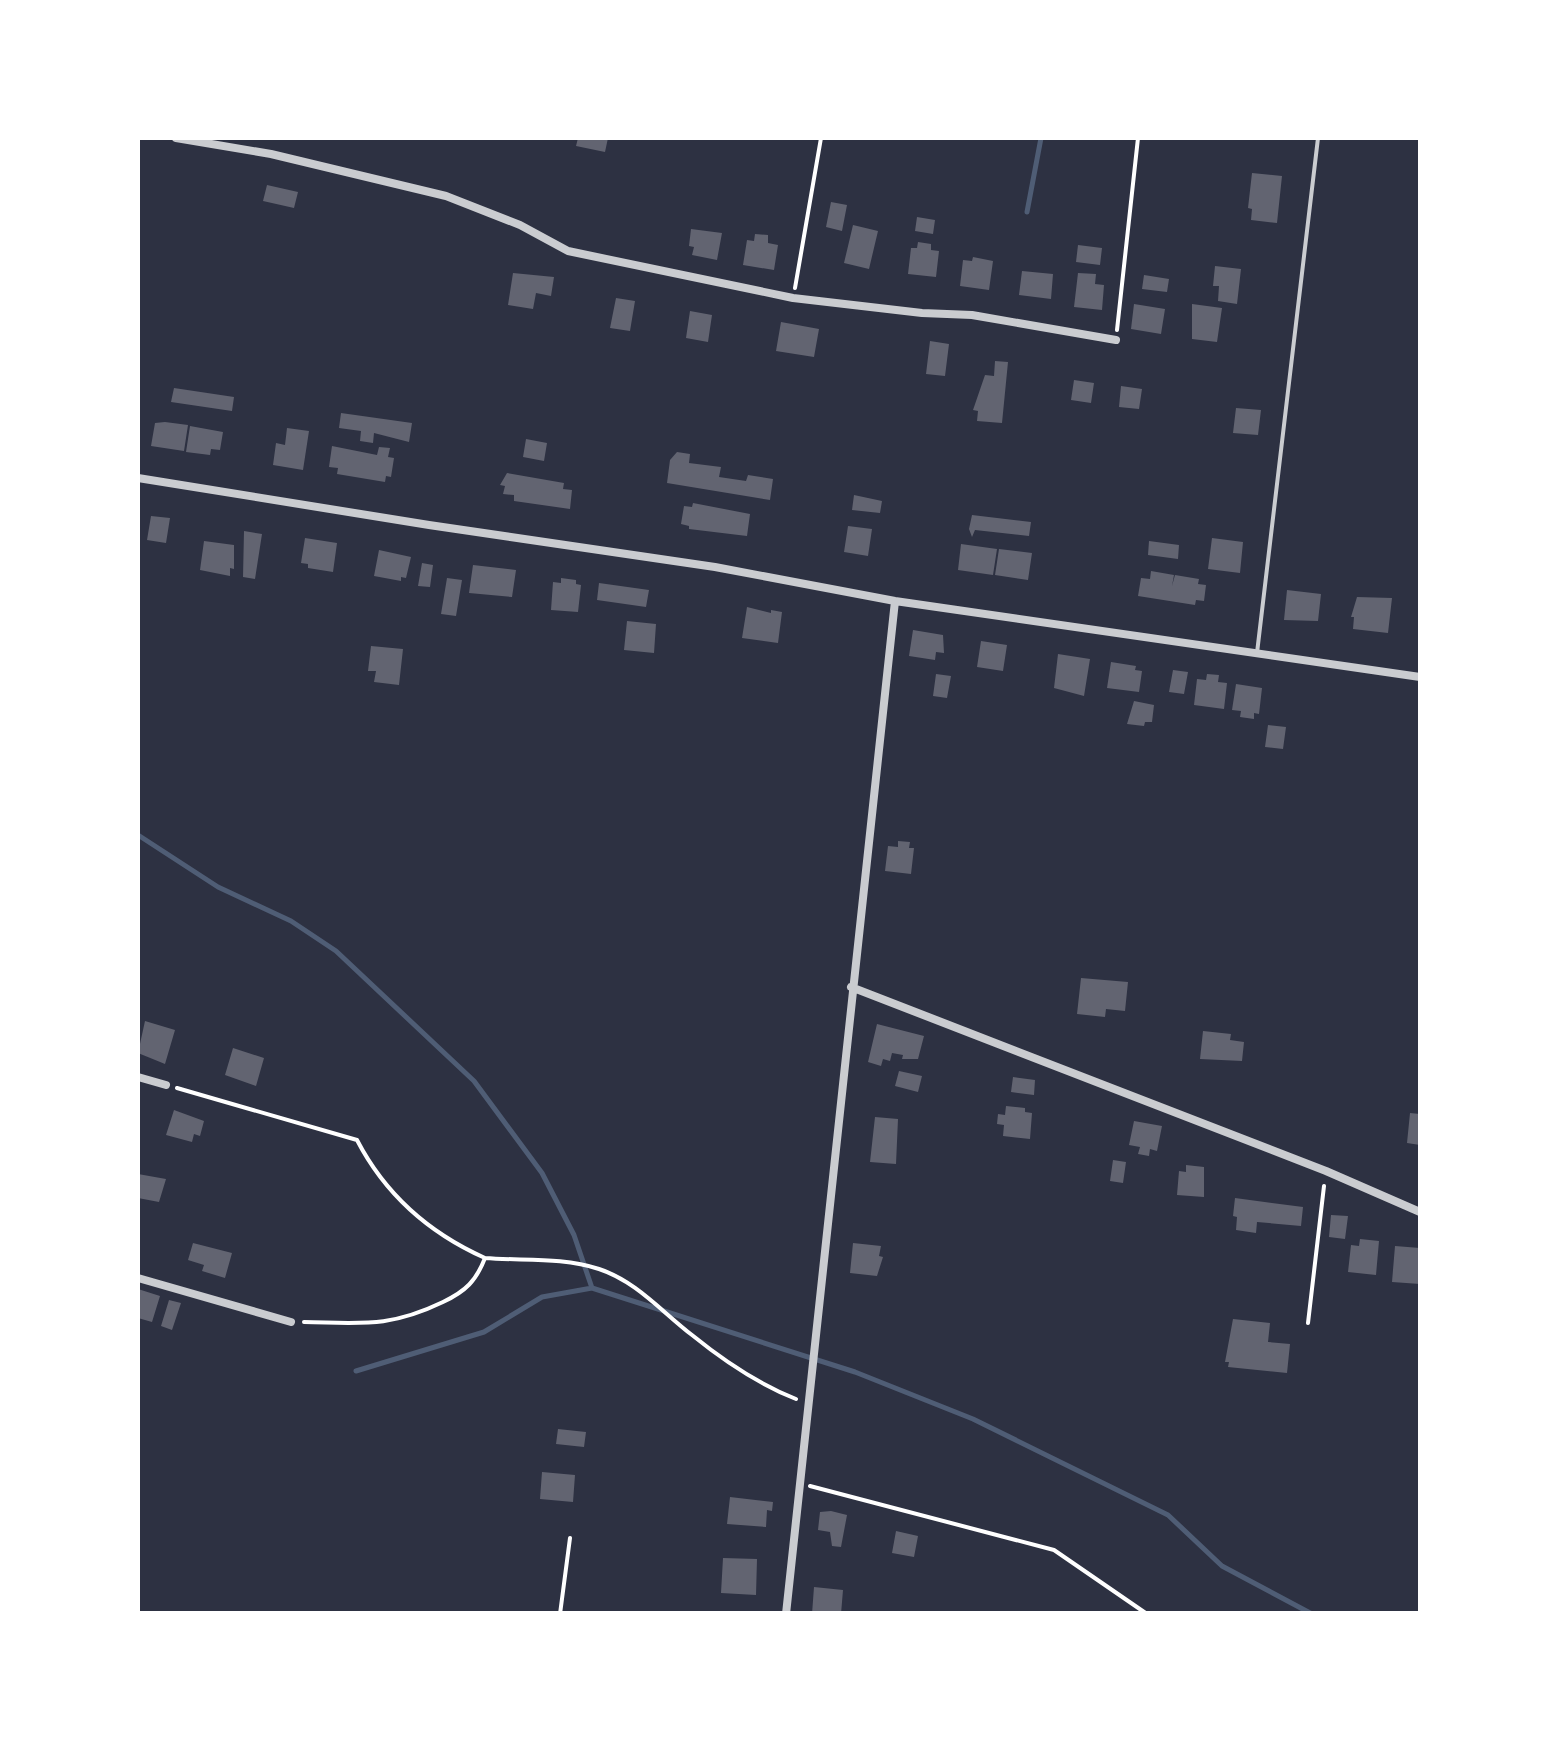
<svg xmlns="http://www.w3.org/2000/svg" width="1558" height="1751" viewBox="0 0 1558 1751" font-family="'Roboto Condensed',sans-serif">
	<rect width="100%" height="100%" fill="#2d3142"/>
	<g fill="none" stroke-linecap="round" stroke-linejoin="round">
		<path stroke="#4f5d75" stroke-width="5" d="M1027,212L1041,138
			M138,835L218,887L291,921L336,951L474,1081L542,1173L574,1235L592,1288L855,1372L973,1419L1168,1515L1222,1566L1312,1614
			M356,1371L484,1332L542,1297L592,1288"/>
	</g>
	<path fill="#626471" d="M578,138H608L605,152L576,146Z
		M1252,173L1282,176L1277,223L1251,220L1252,209L1248,208Z
		M267,185L298,192L294,208L263,201Z
		M831,202L847,205L842,231L826,227Z
		M917,217L935,220L933,234L915,231Z
		M853,225L878,231L869,269L844,263Z
		M691,229L722,233L717,260L692,255L694,247L689,246Z
		M755,234L768,235V243L778,245L774,270L743,265L747,240L754,241Z
		M918,242L931,244V250L939,251L936,277L908,274L911,248H917Z
		M1078,245L1102,248L1100,265L1076,262Z
		M973,257L993,261L989,290L960,286L963,260L972,261Z
		M1215,266L1241,269L1237,304L1218,301L1219,286H1213Z
		M1022,271L1053,274L1051,299L1019,295Z
		M513,273L554,277L551,296L536,293L533,309L508,305Z
		M1078,273L1096,274L1095,284L1104,285L1102,310L1074,307Z
		M1144,275L1169,279L1167,292L1142,289Z
		M616,298L635,301L630,331L610,328Z
		M1134,304L1165,309L1161,334L1131,329Z
		M1192,304L1222,308L1217,342L1192,339Z
		M690,311L712,315L708,342L686,338Z
		M781,322L819,329L814,357L776,351Z
		M930,341L949,344L945,376L926,374Z
		M995,361L1008,362L1002,423L977,421L978,411L973,410L985,375L994,376Z
		M1074,380L1094,383L1091,403L1071,400Z
		M1121,386L1142,389L1139,409L1119,407Z
		M174,388L234,397L232,411L171,402Z
		M1236,408L1261,410L1258,435L1233,433Z
		M341,413L412,423L409,442L374,433L373,443L360,441L361,431L339,428Z
		M165,422L188,425L184,451L151,446L155,423Z
		M190,426L223,432L220,450L211,449L210,455L186,452Z
		M287,428L309,431L303,470L273,465L276,443L285,445Z
		M526,439L547,443L544,461L523,457Z
		M332,446L377,455L379,447L390,448L388,457L394,458L391,477L386,476L385,482L337,474L338,468L329,467Z
		M677,452L690,454L689,463L721,467L719,477L746,481L748,475L773,479L770,500L667,483L670,460Z
		M507,473L564,483L563,489L572,490L570,509L514,501V495L503,494L505,486L500,485Z
		M854,495L882,501L880,513L852,510Z
		M693,503L750,514L747,536L689,529V526L681,524L684,506L692,507Z
		M972,515L1031,522L1029,536L975,530L972,537L969,529Z
		M151,516L170,518L166,543L147,540Z
		M848,526L872,529L868,556L844,552Z
		M244,531L262,534L255,579L243,577Z
		M305,538L337,543L333,572L308,568V564L301,563Z
		M1212,538L1243,542L1240,573L1208,569Z
		M204,541L234,545V569L230,568V576L200,570Z
		M1149,541L1179,545L1178,559L1148,555Z
		M961,544L997,549L993,575L958,570Z
		M999,549L1032,553L1028,580L995,575Z
		M379,550L411,557L406,578L401,577V581L374,576Z
		M422,563L433,565L430,587L418,586Z
		M473,565L516,570L512,597L469,593Z
		M1151,571L1174,575L1172,586L1175,575L1199,579L1198,584L1206,585L1204,601L1196,600L1195,605L1138,596L1141,578L1150,579Z
		M447,578L462,580L456,616L441,614Z
		M561,578L576,580V584L581,585L578,612L551,610L553,582L561,583Z
		M599,583L649,590L646,607L597,600Z
		M1287,590L1321,594L1318,621L1284,620Z
		M1357,597L1392,598L1388,633L1353,629L1354,617H1351Z
		M747,607L771,613V610L782,612L778,643L742,638Z
		M627,621L656,624L654,653L624,650Z
		M913,630L943,635L944,653L936,652L935,660L909,656Z
		M981,641L1007,645L1003,671L977,667Z
		M371,646L403,649L399,685L374,682L376,671H368Z
		M1058,654L1090,659L1084,696L1054,688Z
		M1111,662L1136,666L1135,670L1142,671L1139,692L1107,688Z
		M1173,670L1188,672L1184,694L1169,692Z
		M936,674L951,676L947,698L933,696Z
		M1207,674L1219,675L1218,682L1227,683L1224,709L1194,705L1197,679L1206,680Z
		M1236,684L1262,688L1259,714L1254,713V719L1240,717L1241,711L1232,710Z
		M1134,701L1154,705L1152,722H1145L1144,726L1127,724Z
		M1268,725L1286,727L1283,749L1265,747Z
		M898,841L910,842L909,848H914L911,874L885,871L888,846L898,847Z
		M1081,978L1128,982L1125,1011L1106,1009L1105,1017L1077,1014Z
		M145,1021L175,1030L165,1064L138,1053Z
		M877,1024L924,1036L918,1059H902L903,1055L892,1053L890,1061L883,1059L881,1066L868,1062Z
		M1203,1031L1231,1034L1230,1040L1244,1042L1242,1061L1200,1059Z
		M233,1048L264,1058L256,1086L225,1075Z
		M899,1071L922,1076L918,1092L895,1086Z
		M1013,1077L1035,1080L1034,1095L1011,1092Z
		M1006,1106L1025,1108V1112L1032,1113L1030,1139L1003,1136L1004,1125L997,1124L998,1114L1005,1115Z
		M174,1110L204,1121L200,1136L194,1134L192,1142L166,1135Z
		M1410,1113L1420,1114V1145L1407,1143Z
		M875,1117L898,1119L896,1164L870,1162Z
		M1134,1121L1162,1126L1157,1151L1150,1149L1149,1156L1138,1154L1140,1147L1129,1145Z
		M1113,1160L1126,1162L1123,1183L1110,1181Z
		M1186,1165L1204,1167V1197L1177,1195L1179,1171L1186,1172Z
		M138,1174L166,1179L159,1202L138,1198Z
		M1235,1198L1303,1207L1301,1226L1257,1222L1256,1233L1236,1230L1237,1217L1233,1216Z
		M1331,1215L1348,1216L1345,1239L1329,1237Z
		M1360,1239L1379,1241L1376,1275L1348,1272L1351,1245L1359,1246Z
		M193,1243L232,1253L225,1278L202,1271L204,1265L188,1260Z
		M853,1243L881,1246L879,1256L883,1257L877,1276L850,1273Z
		M1395,1246L1420,1248V1284L1392,1282Z
		M138,1289L160,1296L152,1322L138,1318Z
		M169,1300L181,1303L172,1330L161,1326Z
		M1233,1319L1270,1323L1268,1342L1290,1344L1287,1373L1228,1367L1229,1362H1225Z
		M558,1429L586,1432L584,1447L556,1444Z
		M542,1472L575,1475L573,1502L540,1499Z
		M730,1497L773,1502L772,1511L767,1510L766,1527L727,1524Z
		M831,1511L847,1515L841,1547L832,1546L830,1532L818,1530L820,1512Z
		M896,1531L918,1536L914,1557L892,1553Z
		M723,1558L757,1559L756,1595L721,1593Z
		M814,1587L843,1590L841,1614H812Z"/>
	<g fill="none" stroke-linecap="round" stroke-linejoin="round">
		<path stroke="#fff" stroke-width="4" d="M795,288L821,138
			M1117,330L1138,138
			M177,1088L357,1140C385,1194 429,1233 485,1258
			M304,1322C362,1323 389,1328 443,1302C466,1291 476,1281 485,1258C524,1261 562,1257 599,1269C636,1281 662,1312 692,1335C724,1361 758,1384 796,1399
			M1308,1323L1324,1186
			M810,1486L1054,1550L1147,1614
			M560,1614L570,1538"/>
		<path stroke="#caccd0" stroke-width="4" d="M1257,653L1318,138"/>
		<path stroke="#caccd0" stroke-width="8" d="M176,138L271,154L446,196L520,225L568,251L793,298L922,313L972,315L1116,340
			M138,478L429,525L715,567L895,601L1420,677
			M851,987L1326,1171L1420,1212
			M138,1077L166,1085
			M138,1278L291,1322
			M786,1614L895,601"/>
	</g>
	<rect width="1558" height="1751" fill="none" stroke="#ffffff" stroke-width="280"/>
</svg>
